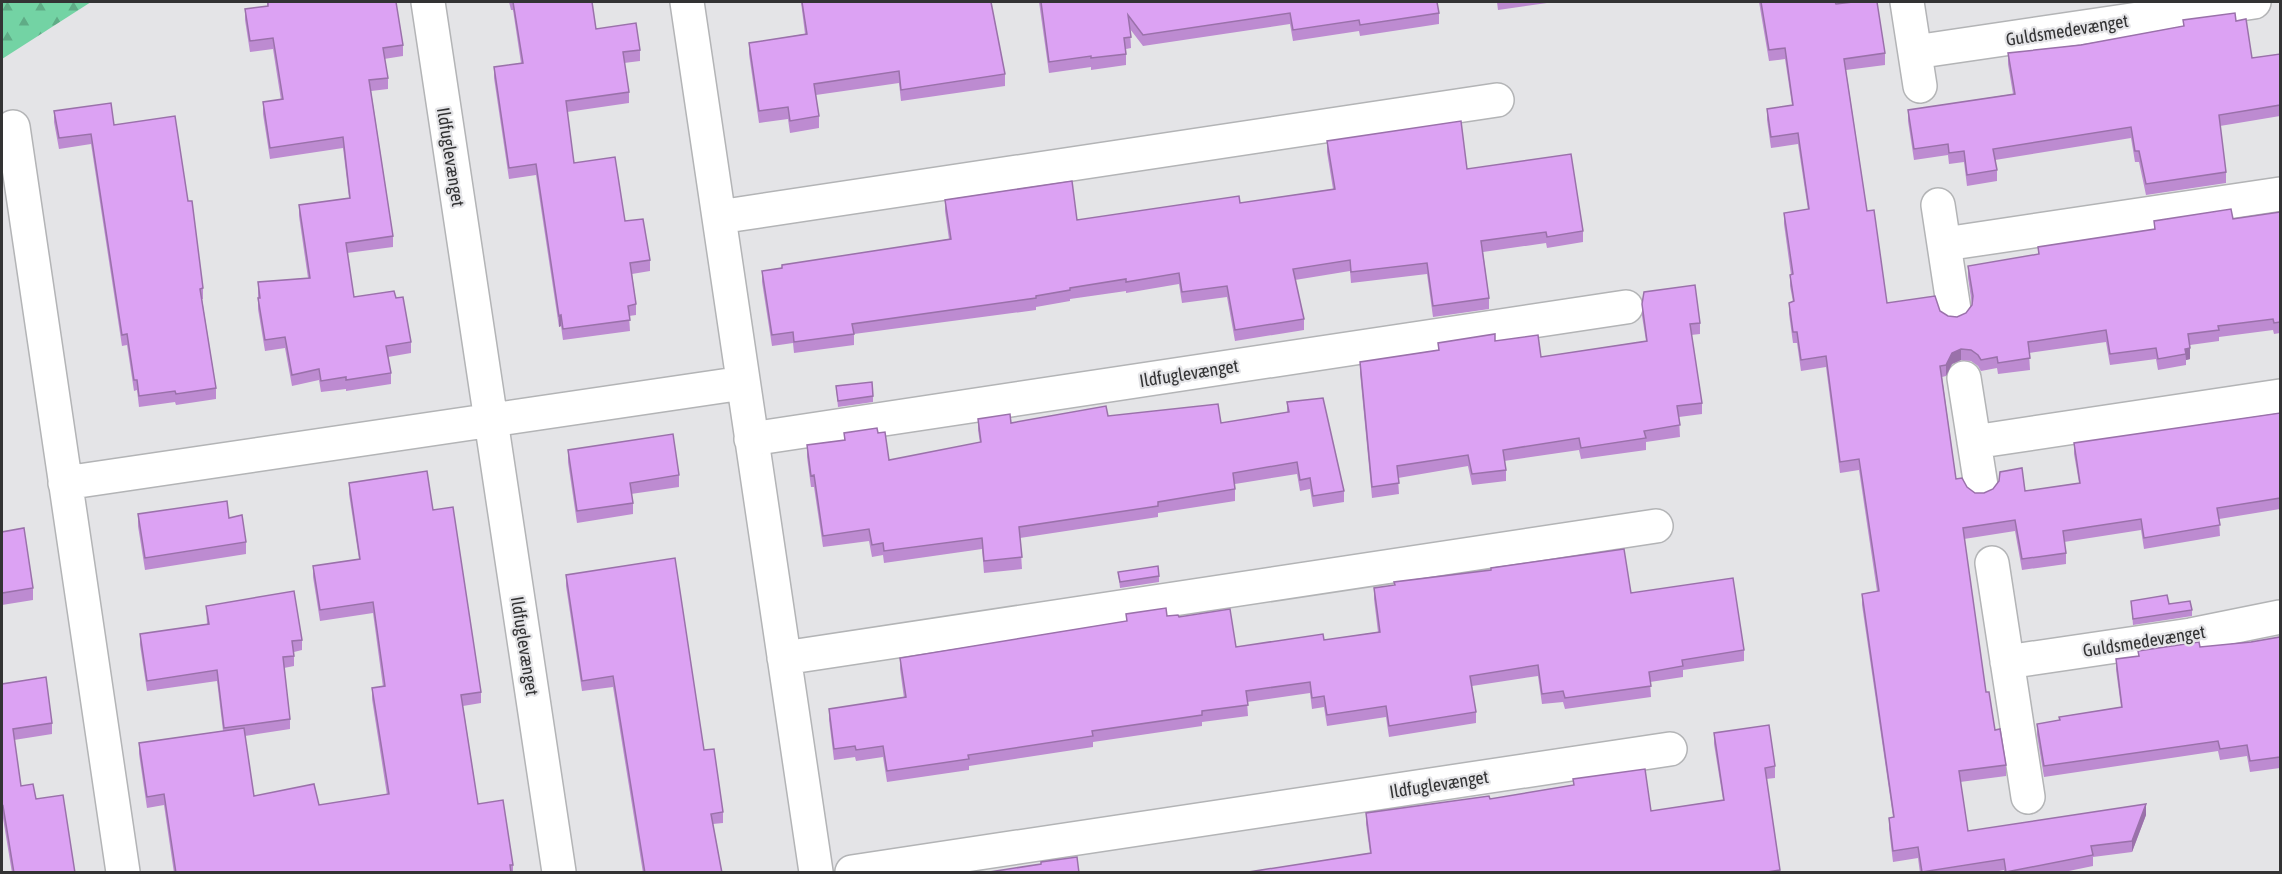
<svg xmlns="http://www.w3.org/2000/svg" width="2282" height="874" viewBox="0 0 2282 874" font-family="'Asap Condensed',sans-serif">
	<defs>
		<pattern id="forest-firs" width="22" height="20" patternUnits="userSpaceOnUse" patternTransform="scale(1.5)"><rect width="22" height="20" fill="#73d3a4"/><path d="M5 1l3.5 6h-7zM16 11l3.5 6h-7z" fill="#5fac86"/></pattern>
	</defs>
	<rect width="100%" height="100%" fill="#e4e4e7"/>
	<path fill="url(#forest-firs)" d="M2,2H91L2,59Z"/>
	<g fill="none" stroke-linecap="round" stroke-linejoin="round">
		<g stroke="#b3b4b6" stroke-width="36">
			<path id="street" d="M428,2L559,872
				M687,2L816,872
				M1907,2L1920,86
				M1915,52L2254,2
				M13,127L123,872
				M1938,205L1954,310
				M719,217L1497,100
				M1945,244L2280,194
				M1964,378L1981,486
				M751,439L1626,307
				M1974,442L2280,396
				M65,483L743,383
				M1992,563L2028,797
				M784,658L1656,526
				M2007,662L2191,635L2280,617
				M852,872L1670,749"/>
		</g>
		<use href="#street" stroke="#fff" stroke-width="33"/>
	</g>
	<path fill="#bd8bd1" d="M267,2H396L403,45V56L384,59L388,78V89L371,91L393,236V247L347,253L354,297L396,298L411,342V353L388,357L391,373V384L346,391V389L321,392L319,380L292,386L285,348L265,351L258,309V282L308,278L299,216V205L349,198L343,148L270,159L263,114V102L281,100L273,49L250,52L245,20V9L267,6Z
		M509,2H592L596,29L640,50V61L624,63L629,92V103L567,112L574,163L625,221L650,260V271L632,274L636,304V315L629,316L630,331L563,340L561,326L559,327L536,175L509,179L494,78V67L521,63L513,10H511Z
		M801,2H991L1005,74V86L901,101L899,83L816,95L819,116V128L790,133L788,119L759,123L749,54V43L805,34Z
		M1039,2H1438H1437L1439,13V24L1360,36L1359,31L1293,41L1290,24L1143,46L1130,29L1131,48L1126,49V65L1091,70V67L1049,73Z
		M1497,2H1554L1498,10Z
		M1759,2H1835L1836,4L1885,53V65L1846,70L1867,211L1887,303L1940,311L1948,316L1957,317L1966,313L1972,305L1968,277V266L2038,255V247L2154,229V221L2233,219L2280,212V333L2274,334L2273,330L2219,337V341L2190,345V359L2186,360V365L2158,370L2156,359L2110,365L2106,342L2029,353L2030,370L1998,374L1997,368L1981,371L1978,366L1971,361L1961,360L1952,364L1946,376L1942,377L1956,479L1975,493H1984L2025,491L2079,483L2074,454V443L2280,413V509L2219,519L2220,536L2144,549L2141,530L2064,542L2066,553V564L2022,570L2015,531L1964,539L1986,692L1995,730L2006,765V776L1960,782L1968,831L2146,815L2132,852L2093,857V866L2059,873H2004V870L1989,873H1920L1918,858L1893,862L1889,829V818L1893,817L1862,605V594L1877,591L1859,470L1840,473L1826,367L1801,371L1797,343H1793L1789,314V303L1793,302L1790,286V275H1791L1784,224V213L1808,210L1798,144L1771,148L1767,120V109L1792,105L1785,59L1769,61Z
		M2183,20L2236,21L2252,58L2280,54V116L2220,126L2226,172V183L2146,195L2139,162H2135L2131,138L1995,160L1997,170V181L1967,186L1964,162L1949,164L1948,155L1914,160L1908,121V110L2013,94L2008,64V53L2081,45L2183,26Z
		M54,111L114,125L188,201L203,288V299H202L216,388V399L176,405L175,402L139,407L137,390L134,391L127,345L122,346L91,144L59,149L54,122Z
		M1327,141L1467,169L1583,231V242L1547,248L1546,243L1483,252L1489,298V309L1433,317L1427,274L1351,283L1350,271L1295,280L1304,319V330L1235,341L1227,297L1182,303L1179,284L1126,293V291L1070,299V301L1036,307V310L854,334V345L794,353L793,343L772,346L762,282V271L949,239L945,211V200L1077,220L1240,203L1333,189L1327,152Z
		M1642,304L1700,323V334L1691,335L1702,403V414L1679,417L1680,437L1646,442V450L1581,459L1579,450L1504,461L1506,470V481L1472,485L1468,466L1398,478L1399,494L1372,498L1360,373V362L1438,350V343L1495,341L1541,357L1646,341L1642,316Z
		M836,386L873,396V402L838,407Z
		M1287,402L1344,491V502L1313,507L1310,489L1300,491L1297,474L1235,484V501L1158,513V517L1020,538L1022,569L984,573L982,549L884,563L883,555L872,557L869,541L823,547L814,487H811L807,457V445L844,440V433H878L889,460L980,443L978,430V419L1011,423L1108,416L1221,423L1287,413Z
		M568,450L679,475V487L631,494L633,503V514L577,523L568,462Z
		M349,483L433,510L481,692V703L463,706L478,804L513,865V873H174L164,805L147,808L139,754V743L223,731L217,681L147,691L140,645V634L207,624L206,606L302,640V650L294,652V666L284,668L290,719V729L245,736L254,796L319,805L387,795L372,699V688L383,687L373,613L320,621L313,577V566L359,559L349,494Z
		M138,514L229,518L246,542V554L145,570L138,526Z
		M2,532L33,588V600L2,605Z
		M1118,572L1159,576V582L1120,588Z
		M566,575L704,750L723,812V823L713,824L722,873H643L613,687L582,691L566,586Z
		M1374,588L1631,593L1744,650V661L1683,670V677L1650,682L1651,697L1565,709L1563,702L1542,704L1538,676L1472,686L1476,712V723L1389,737L1386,717L1327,726L1324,707L1312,709L1310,693L1247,702L1248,716L1202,722V726L1093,742V747L969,766V770L887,782L883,757L856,761L855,757L834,760L829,720V709L904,698L900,669V658L1126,621V614L1179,617L1236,647L1324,640L1378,632L1374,599Z
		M2131,601L2169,604L2192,610V616L2133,625Z
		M2280,637V768L2250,772L2247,756L2220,760L2218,751L2044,777L2037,735V724L2059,720V717L2121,707L2116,670V659L2138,656V651L2200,647L2251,642Z
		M2,684L52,723V734L14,740L21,786L36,799L75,873H12L3,818H2Z
		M1714,733L1775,766V778L1766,779L1780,873H1242L1370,853L1366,824V813L1490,799L1573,785V779L1651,811L1723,800L1714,744Z"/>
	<path fill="#9a71aa" d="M561,315V326L559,327V316Z
		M2190,348V359L2186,360L2185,349Z
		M1961,349V360L1952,364L1946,376V365L1952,353Z
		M2146,804V815L2132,852V841Z"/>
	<path fill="#dca2f3" stroke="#9a71aa" stroke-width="1.5" d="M268,2H396L403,45L383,48L388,78L369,80L393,236L346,243L354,297L394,291L396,298L403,297L411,342L386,346L391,373L346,380V377L321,381L319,369L292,375L285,337L265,340L258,298H260L258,282L310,278L299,205L350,198L343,137L270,148L263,102L283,99L273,38L250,41L245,9L268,6Z
		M513,2H592L596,29L636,23L640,50L623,52L629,92L566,101L574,163L615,157L625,221L643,219L650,260L630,263L636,304L628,306L630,320L563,329L561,315L559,316L536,164L509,168L494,67L523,63Z
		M802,2H991L1005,74L901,90L899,71L814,84L819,116L790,121L788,107L759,111L749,43L807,34Z
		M1041,2H1437L1439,13L1360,25L1359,20L1293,30L1290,13L1143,35L1128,15L1131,37L1124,38L1126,54L1091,58V56L1049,62Z
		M1761,2H1835L1836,4L1853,2H1877L1885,53L1844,59L1867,211L1874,210L1887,303L1935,296L1940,311L1948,316L1957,317L1966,313L1972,305L1973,296L1968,266L2039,254L2038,247L2155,229L2154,221L2231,209L2233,219L2280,212V322L2274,323L2273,319L2218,326L2219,330L2188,334L2190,348L2185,349L2186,354L2158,359L2156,348L2110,354L2106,330L2028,342L2030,358L1998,363L1997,357L1981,360L1978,355L1971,350L1961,349L1952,353L1946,365L1940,366L1956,479L1962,478L1967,487L1975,493H1984L1993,489L1999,481L2000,472L2022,468L2025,491L2080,483L2074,443L2280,413V498L2217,508L2220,525L2144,538L2141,519L2063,531L2066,553L2022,559L2015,520L1963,528L1986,692H1989L1995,730L2000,729L2006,765L1959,771L1968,831L2146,804L2132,841L2091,846L2093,855L2006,872L2004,859L1922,872L1918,847L1893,851L1889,818L1894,817L1862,594L1879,591L1859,459L1840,462L1826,356L1801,360L1797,332H1793L1789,303L1794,301L1790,275L1793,274L1784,213L1809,209L1798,133L1771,137L1767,109L1793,105L1785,48L1769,50Z
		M2235,13L2236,21L2246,19L2252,58L2280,54V105L2219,115L2226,172L2146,184L2139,151H2135L2131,127L1993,149L1997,170L1967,175L1964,151L1949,153L1948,144L1914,149L1908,110L2015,94L2008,53L2081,45L2184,26L2183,20Z
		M111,103L114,125L175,116L188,201H192L203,288L200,289L216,388L176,394L175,391L139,396L137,380H134L127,334L122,335L91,134L59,138L54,111Z
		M1461,121L1467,169L1571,154L1583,231L1547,237L1546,232L1481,241L1489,298L1433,306L1427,263L1351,272L1350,260L1293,269L1304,319L1235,330L1227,286L1182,292L1179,273L1126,282V279L1070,288V290L1036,296V298L852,324L854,334L794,342L793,332L772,335L762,271L782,268V265L951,239L945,200L1072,181L1077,220L1239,196L1240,203L1335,189L1327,141Z
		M1695,285L1700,323L1690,324L1702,403L1677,406L1680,425L1644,431L1646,438L1581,448L1579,438L1503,450L1506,470L1472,474L1468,455L1397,466L1399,483L1372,487L1360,362L1439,350L1438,343L1495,334V341L1538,335L1541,357L1647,341L1642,304L1644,292Z
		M872,382L873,396L838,401L836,386Z
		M1323,398L1344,491L1313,496L1310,478L1300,480L1297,462L1233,473L1235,489L1158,502V506L1019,527L1022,557L984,561L982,538L884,551L883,543L872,545L869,529L823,536L814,475L811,476L807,445L845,440L844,433L877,428L878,433L885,432L889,460L981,442L978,419L1010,414L1011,423L1106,406L1108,416L1218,404L1221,423L1289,412L1287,402Z
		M673,434L679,475L630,483L633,503L577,511L568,450Z
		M427,471L433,510L453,507L481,692L461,695L478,804L503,800L513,865H510L511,873H176L164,794L147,797L139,743L244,728L254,796L314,784L319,805L389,794L372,688L385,686L373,602L320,610L313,566L360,559L349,483Z
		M227,501L229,518L242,515L246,542L145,558L138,514Z
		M24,528L33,588L2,593V532Z
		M1624,549L1631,593L1733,578L1744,650L1682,660L1683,666L1649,672L1651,686L1565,698L1563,691L1542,694L1538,665L1470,676L1476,712L1389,726L1386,706L1327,715L1324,696L1312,698L1310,682L1246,691L1248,705L1202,711V715L1092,731L1093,736L968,755L969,759L887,771L883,746L856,750L855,746L834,749L829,709L906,697L900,658L1127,621L1126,614L1166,608L1167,616L1178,615L1179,617L1230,609L1236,647L1323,634L1324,640L1380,632L1374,588L1395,585L1394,582L1491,570V568Z
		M675,558L704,750L714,749L723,812L711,814L722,873H645L613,676L582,681L566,575Z
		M1158,566L1159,576L1120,582L1118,572Z
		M294,591L302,640L292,641L294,656L283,657L290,719L224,728L217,670L147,681L140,634L209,624L206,606Z
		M2167,595L2169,604L2190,601L2192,610L2133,619L2131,601Z
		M2280,637V757L2250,761L2247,745L2220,749L2218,741L2044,766L2037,724L2060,720L2059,717L2122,707L2116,659L2139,656L2138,651L2199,642L2200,647L2251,642Z
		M46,677L52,723L13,729L21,786L33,784L36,799L63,795L75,873H14L3,806L2,807V684Z
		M1769,725L1775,766L1765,768L1780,870L1761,873H1242L1371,853L1366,813L1489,796L1490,799L1574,785L1573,779L1645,769L1651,811L1724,800L1714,733Z
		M1077,857L1079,873H983L1041,864V862Z"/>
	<g text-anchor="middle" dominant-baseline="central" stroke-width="4.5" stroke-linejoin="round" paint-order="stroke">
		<g font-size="18" fill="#333334" stroke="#e4e4e7">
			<text transform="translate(2067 30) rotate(-9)">Guldsmedevænget</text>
			<text transform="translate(451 157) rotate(81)">Ildfuglevænget</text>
			<text transform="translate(1189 373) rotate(-9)">Ildfuglevænget</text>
			<text transform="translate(2144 641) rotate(-9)">Guldsmedevænget</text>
			<text transform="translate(525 646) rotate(81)">Ildfuglevænget</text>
			<text transform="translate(1439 784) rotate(-9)">Ildfuglevænget</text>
		</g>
	</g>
	<rect width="2282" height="874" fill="none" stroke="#333334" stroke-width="6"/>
</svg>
